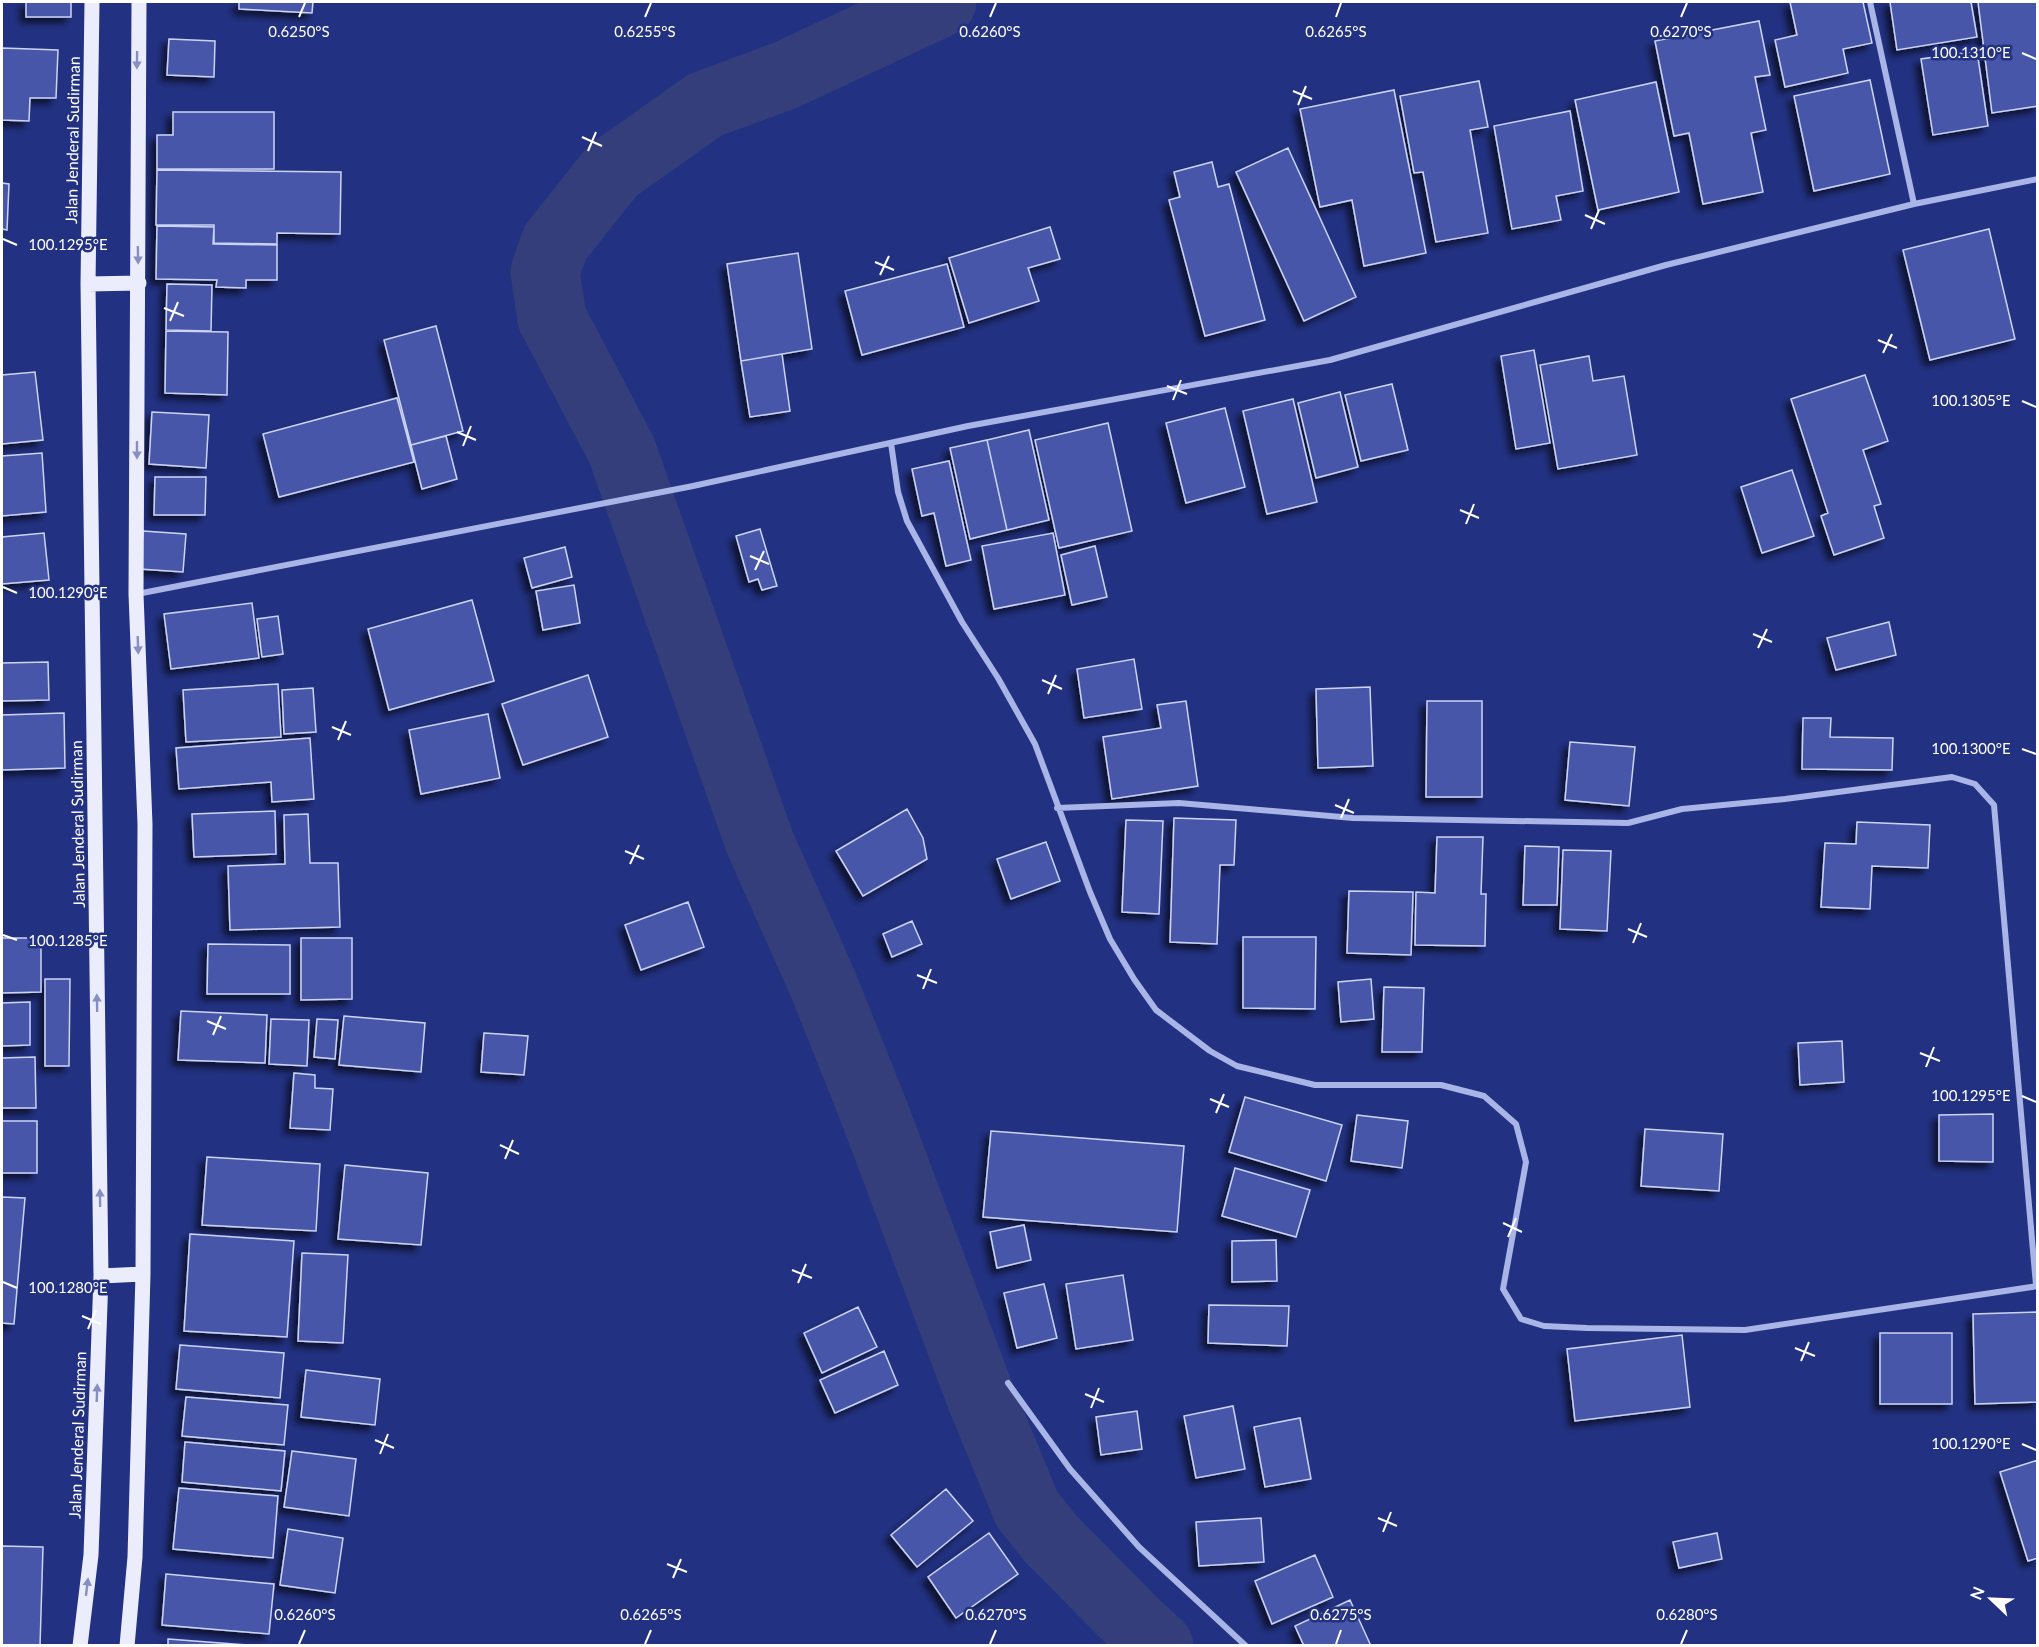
<svg xmlns="http://www.w3.org/2000/svg" width="2039" height="1647" viewBox="0 0 2039 1647" font-family="Lato,sans-serif">
	<defs>
		<filter id="shadow"><feDropShadow dx="-5.5" dy="5.5" stdDeviation="3" flood-color="#0009"/></filter>
	</defs>
	<rect width="100%" height="100%" fill="#223181"/>
	<g fill="none" stroke-linecap="round" stroke-linejoin="round">
		<path stroke="#333e7b" stroke-width="69" d="M942,2L786,75L705,105L613,170L555,243L545,272L552,318L622,451L760,843L823,984L876,1117L980,1395L1027,1509L1051,1539L1137,1626L1159,1646"/>
	</g>
	<path fill="#4657a8" stroke="#ccd4f6" stroke-width="1.5" filter="url(#shadow)" d="M26,2H71V17H26Z
		M239,2H313L312,13L239,9Z
		M1790,2H1863L1872,43L1843,49L1848,73L1785,87L1775,40L1797,35Z
		M1890,2H1971L1977,37L1897,50Z
		M1978,2H2038V106L1992,113Z
		M1759,21L1770,75L1755,77L1766,130L1751,133L1763,192L1703,204L1689,133L1674,136L1655,41Z
		M169,39L215,41L214,77L167,75Z
		M2,48L58,50L56,98H30L29,121L2,120Z
		M1977,51L1988,126L1933,135L1921,59Z
		M1870,80L1890,174L1814,191L1794,96Z
		M1479,81L1488,127L1470,130L1488,233L1436,242L1423,172L1414,173L1400,96Z
		M1656,82L1679,192L1598,210L1575,100Z
		M1394,90L1426,253L1364,266L1352,200L1320,207L1300,109Z
		M1570,111L1583,191L1556,196L1561,220L1512,229L1494,126Z
		M173,112H274V169H157V135H173Z
		M1288,148L1356,297L1304,321L1236,172Z
		M1212,162L1218,187L1229,184L1265,320L1205,336L1169,200L1180,197L1174,172Z
		M157,170L341,172L340,234L277,233V244L214,243V225H156Z
		M2,183L9,184L7,230L2,229Z
		M157,226L214,227L213,244L277,245V280H246V288L216,287L217,280L156,279Z
		M1050,227L1060,259L1028,268L1039,301L969,323L949,258Z
		M1989,229L2015,339L1930,360L1903,250Z
		M798,253L812,349L741,361L727,264Z
		M947,264L964,327L862,355L845,291Z
		M167,284L212,285L211,331L166,330Z
		M436,326L463,431L411,445L384,340Z
		M166,331L228,332L227,395L165,393Z
		M1534,350L1550,443L1516,449L1501,356Z
		M782,354L790,411L750,417L741,361Z
		M1589,356L1593,381L1624,376L1637,455L1558,469L1540,365Z
		M35,372L43,440L2,444V375Z
		M1865,375L1888,441L1863,450L1881,504L1874,506L1884,538L1834,555L1821,516L1828,513L1791,399Z
		M1392,384L1408,450L1361,461L1345,395Z
		M1340,392L1358,467L1316,478L1298,403Z
		M397,398L414,462L279,497L263,434Z
		M1293,399L1317,502L1267,514L1243,411Z
		M1225,408L1245,487L1186,503L1166,423Z
		M152,412L209,415L206,468L149,464Z
		M1108,423L1132,531L1059,548L1035,440Z
		M1029,430L1049,520L1007,530L987,440Z
		M446,436L457,479L422,489L411,445Z
		M987,440L1007,530L970,539L950,448Z
		M42,453L46,512L2,516V456Z
		M949,461L971,560L946,566L934,513L922,516L912,469Z
		M1792,470L1814,536L1762,553L1741,487Z
		M155,477H206L205,515H154Z
		M760,529L777,586L762,590L758,579L749,582L736,536Z
		M143,531L186,534L183,572L140,569Z
		M44,533L49,580L2,584V537Z
		M1053,533L1065,595L994,609L982,546Z
		M1095,546L1107,597L1072,605L1061,555Z
		M565,547L572,577L532,588L524,558Z
		M574,585L580,623L543,630L536,591Z
		M472,600L494,681L389,710L368,629Z
		M252,603L259,658L171,669L164,614Z
		M278,616L283,654L262,657L257,619Z
		M1889,622L1896,655L1836,670L1827,638Z
		M1134,659L1142,709L1084,718L1077,669Z
		M48,662L49,700L2,701V663Z
		M588,675L608,737L523,765L502,704Z
		M278,684L281,737L186,742L183,690Z
		M1370,687L1373,766L1318,768L1316,689Z
		M313,688L316,732L284,734L282,690Z
		M1186,701L1198,786L1112,799L1103,737L1161,728L1157,705Z
		M1427,701H1482V797H1426Z
		M64,713L65,768L2,770V715Z
		M488,714L500,778L421,794L409,730Z
		M1803,718H1831L1830,737L1893,738L1892,770L1802,769Z
		M310,738L314,799L272,802L271,782L179,789L176,748Z
		M1570,742L1635,747L1629,806L1565,800Z
		M907,809L923,838L927,859L863,896L836,851Z
		M275,811L276,854L194,857L192,814Z
		M308,814L310,863H338L340,927L230,930L228,866L285,864L284,815Z
		M1174,818L1236,820L1234,865H1220L1217,944L1170,942Z
		M1126,820L1163,821L1159,914L1122,912Z
		M1857,822L1930,825L1928,868L1872,866L1870,909L1821,907L1825,843L1856,844Z
		M1437,837H1483L1481,894H1486L1485,946L1415,945L1416,892L1435,893Z
		M1046,842L1060,881L1011,899L997,859Z
		M1525,846L1559,847L1557,905H1523Z
		M1563,850L1611,851L1607,931L1560,929Z
		M1349,891L1413,892L1411,955L1347,953Z
		M688,902L704,947L641,970L625,925Z
		M912,921L922,944L892,957L883,934Z
		M1243,937H1316L1315,1009L1243,1008Z
		M2,938H41V992L2,993Z
		M301,938H352V999L301,1000Z
		M208,944L290,945V994H207Z
		M45,979H70L69,1066H45Z
		M1371,979L1374,1019L1341,1022L1338,982Z
		M1384,987L1424,988L1422,1052H1382Z
		M30,1002V1045L2,1046V1003Z
		M181,1011L267,1015L265,1063L178,1060Z
		M344,1016L425,1023L421,1072L339,1065Z
		M271,1019L309,1020L307,1066L269,1064Z
		M317,1019L338,1020L335,1059L314,1057Z
		M484,1033L528,1036L524,1075L481,1072Z
		M1842,1041L1844,1082L1800,1085L1798,1043Z
		M35,1057L36,1108H2V1058Z
		M294,1073L315,1075V1088L333,1089L330,1130L290,1128Z
		M1245,1097L1342,1125L1326,1181L1229,1152Z
		M1993,1114V1162L1939,1161V1115Z
		M1357,1115L1408,1121L1402,1168L1351,1161Z
		M2,1121H37V1173H2Z
		M1645,1129L1723,1134L1719,1191L1641,1186Z
		M991,1131L1184,1146L1177,1232L983,1217Z
		M207,1157L320,1164L316,1231L202,1225Z
		M345,1165L428,1173L421,1245L338,1239Z
		M1235,1168L1310,1190L1296,1237L1222,1216Z
		M2,1197L25,1198L14,1324L2,1323Z
		M1024,1225L1031,1260L997,1268L990,1232Z
		M190,1234L294,1241L287,1337L184,1331Z
		M1276,1240L1277,1281L1232,1282V1241Z
		M302,1253L348,1255L343,1343L298,1341Z
		M1123,1275L1133,1340L1076,1349L1066,1284Z
		M1044,1284L1057,1338L1017,1348L1004,1293Z
		M1209,1305L1289,1306L1287,1346L1208,1343Z
		M858,1307L877,1347L822,1373L804,1333Z
		M2038,1312V1402L1975,1404L1973,1314Z
		M1880,1333H1952V1404H1880Z
		M1682,1335L1690,1407L1575,1421L1567,1349Z
		M180,1345L284,1353L280,1398L176,1389Z
		M884,1351L898,1385L835,1413L820,1380Z
		M306,1370L380,1379L375,1425L301,1417Z
		M186,1397L288,1405L284,1445L182,1436Z
		M1233,1406L1245,1469L1196,1478L1184,1416Z
		M1137,1411L1142,1449L1101,1455L1096,1417Z
		M1300,1418L1311,1479L1265,1487L1254,1427Z
		M185,1442L285,1451L281,1491L182,1482Z
		M292,1451L356,1459L349,1516L284,1507Z
		M2038,1460V1558L2028,1561L2000,1472Z
		M179,1488L278,1496L273,1558L173,1549Z
		M946,1489L973,1521L917,1567L891,1535Z
		M1261,1518L1264,1562L1199,1566L1196,1522Z
		M288,1529L343,1538L335,1593L280,1585Z
		M989,1533L1018,1574L956,1618L928,1577Z
		M1717,1533L1722,1559L1679,1568L1673,1542Z
		M2,1546L43,1547L40,1646H2Z
		M1315,1555L1333,1597L1272,1624L1255,1581Z
		M166,1574L274,1584L269,1634L162,1625Z
		M1350,1600L1371,1646H1304L1295,1626Z
		M168,1639L246,1645V1646H168Z"/>
	<g fill="none" stroke-linecap="round" stroke-linejoin="round">
		<path stroke="#a9b4e7" stroke-width="6" d="M1870,2L1914,204
			M891,443L898,492L907,521L962,622L998,678L1035,744L1090,892L1110,939L1134,979L1156,1010L1210,1051L1237,1066L1315,1085H1441L1484,1096L1516,1124L1526,1162L1503,1289L1521,1319L1544,1326L1587,1328L1745,1330L2038,1286
			M137,594L693,486L968,426L1330,360L1666,265L1914,204L2038,179
			M1057,808L1179,803L1353,818L1628,823L1682,809L1785,799L1952,777L1975,784L1994,805L2036,1285
			M1008,1383L1070,1469L1139,1547L1246,1646"/>
		<path stroke="#ebedfd" stroke-width="15" d="M88,284L139,283
			M101,1276L143,1274
			M80,1646L91,1555L101,1276L88,284L92,2
			M127,1646L135,1557L143,1274L145,824L136,594L139,2"/>
	</g>
	<defs><path id="oneway-solid" d="M-6-.8H1V-3.2L6.5 0L1 3.2V.8H-6Z" transform="scale(1.5)"/></defs>
	<g fill="#868fbf">
		<use href="#oneway-solid" transform="translate(137 60) rotate(91)"/>
		<use href="#oneway-solid" transform="translate(138 255) rotate(89)"/>
		<use href="#oneway-solid" transform="translate(137 450) rotate(90)"/>
		<use href="#oneway-solid" transform="translate(138 645) rotate(88)"/>
		<use href="#oneway-solid" transform="translate(97 1003) rotate(-91)"/>
		<use href="#oneway-solid" transform="translate(100 1198) rotate(-91)"/>
		<use href="#oneway-solid" transform="translate(97 1393) rotate(-88)"/>
		<use href="#oneway-solid" transform="translate(87 1587) rotate(-83)"/>
	</g>
	<path fill="none" stroke="#fff" stroke-width="2" d="M299,17L305,3M645,17L651,3M990,17L996,3M1336,17L1341,3M1681,17L1687,3M2022,53L2036,59M1293,91L1312,99M1298,105L1306,86M582,137L602,146M588,151L596,132M1585,215L1605,224M1591,229L1599,210M3,239L17,245M875,262L894,270M880,275L889,256M164,308L184,316M170,321L178,302M1878,340L1897,348M1883,353L1892,334M1167,386L1187,394M1173,400L1181,380M2022,401L2036,407M457,432L476,440M463,446L471,426M1460,510L1479,518M1466,524L1474,504M750,556L769,564M755,570L764,551M3,587L17,593M1753,634L1772,642M1758,648L1767,629M1042,680L1062,689M1048,694L1056,675M332,727L351,735M338,740L346,721M2022,749L2036,754M1335,805L1354,813M1341,818L1349,799M625,851L644,859M630,864L639,845M1628,929L1647,937M3,935L17,940M1633,943L1641,923M917,975L937,983M923,989L931,969M207,1021L226,1029M213,1035L221,1016M1920,1053L1940,1061M1926,1067L1934,1047M2022,1096L2036,1102M1210,1099L1229,1107M1216,1113L1224,1094M500,1145L519,1154M505,1159L513,1140M1503,1223L1522,1232M1508,1237L1516,1218M792,1270L812,1278M3,1282L17,1288M798,1283L806,1264M82,1316L101,1324M88,1329L96,1310M1795,1348L1815,1356M1801,1361L1809,1342M1085,1394L1104,1402M1091,1408L1099,1388M375,1440L394,1448M2022,1444L2036,1450M380,1454L388,1434M1378,1518L1397,1526M1383,1532L1391,1512M667,1564L687,1572M673,1578L681,1559M299,1644L305,1630M645,1644L651,1630M990,1644L996,1630M1336,1644L1341,1630M1681,1644L1687,1630"/>
	<g text-anchor="middle" dominant-baseline="central" stroke-width="5" stroke-linejoin="round" paint-order="stroke">
		<g font-size="16" fill="#fff" stroke="#223181">
			<text transform="translate(72 140) rotate(-89)">Jalan Jenderal Sudirman</text>
			<text transform="translate(77 824) rotate(-91)">Jalan Jenderal Sudirman</text>
			<text transform="translate(77 1435) rotate(-88)">Jalan Jenderal Sudirman</text>
		</g>
	</g>
	<g font-size="15" text-anchor="middle" fill="#fff" stroke="#223181" stroke-width="5" stroke-linejoin="round" paint-order="stroke">
		<text x="299" y="37">0.6250°S</text>
		<text x="645" y="37">0.6255°S</text>
		<text x="990" y="37">0.6260°S</text>
		<text x="1336" y="37">0.6265°S</text>
		<text x="1681" y="37">0.6270°S</text>
		<text x="1971" y="58">100.1310°E</text>
		<text x="68" y="250">100.1295°E</text>
		<text x="1971" y="406">100.1305°E</text>
		<text x="68" y="598">100.1290°E</text>
		<text x="1971" y="754">100.1300°E</text>
		<text x="68" y="946">100.1285°E</text>
		<text x="1971" y="1101">100.1295°E</text>
		<text x="68" y="1293">100.1280°E</text>
		<text x="1971" y="1449">100.1290°E</text>
		<text x="305" y="1620">0.6260°S</text>
		<text x="651" y="1620">0.6265°S</text>
		<text x="996" y="1620">0.6270°S</text>
		<text x="1341" y="1620">0.6275°S</text>
		<text x="1687" y="1620">0.6280°S</text>
	</g>
	<rect width="2039" height="1647" fill="none" stroke="#ffffff" stroke-width="6"/>
	<g transform="translate(1991 1599) rotate(293)" stroke="#223181" stroke-width="4.5" paint-order="stroke">
	<path d="M0-4.5L10 22L0 15L-10 22Z" fill="#ffffff"/>
	<text y="-9" font-size="16" font-weight="bold" text-anchor="middle" fill="#ffffff">N</text>
	</g>
</svg>
